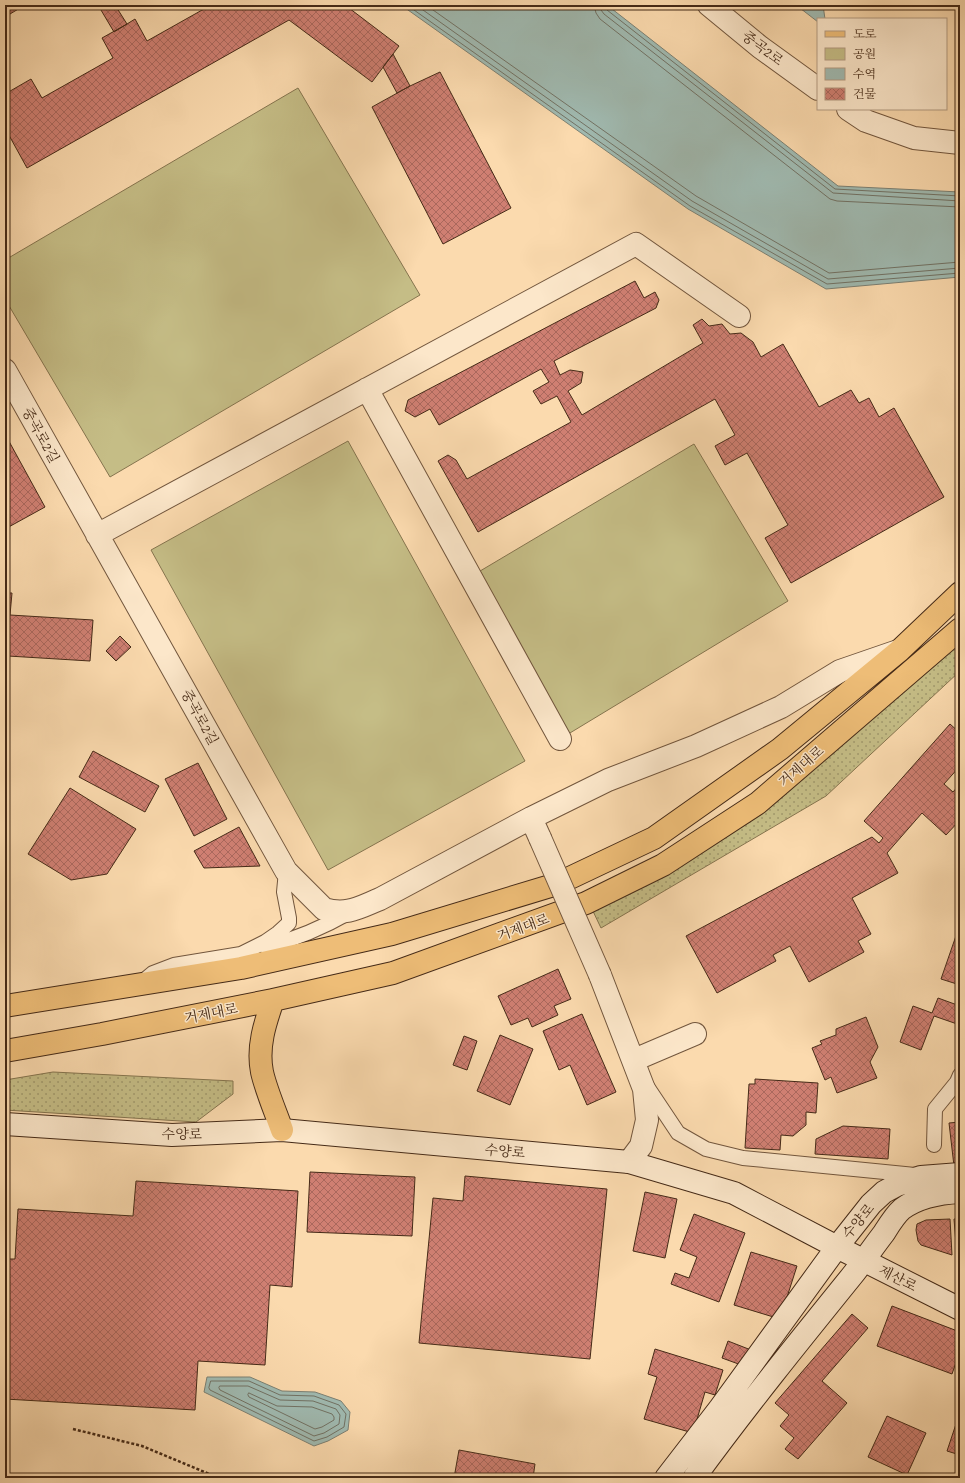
<svg xmlns="http://www.w3.org/2000/svg" width="965" height="1483" viewBox="0 0 965 1483" font-family="'Gentium Book Plus','Noto Serif KR',serif">
	<defs>
		<pattern id="grass-dots" width="8" height="8" patternUnits="userSpaceOnUse"><rect width="8" height="8" fill="#c5bd86"/><path d="M2 2h.1M6 6h.1" fill="none" stroke="#a29a6d" stroke-width="1.8" stroke-linecap="round"/></pattern>
		<pattern id="building-cross-hatch" width="8" height="8" patternUnits="userSpaceOnUse"><rect width="8" height="8" fill="#cf7f72"/><path d="M0 0l8 8M0 8l8-8" fill="none" stroke="#aa685d"/></pattern>
	</defs>
	<rect width="100%" height="100%" fill="#fbdaae"/>
	<filter id="stains"><feTurbulence type="fractalNoise" baseFrequency=".005" numOctaves="4"/><feColorMatrix values="0 0 0 0 .2 0 0 0 0 .09 0 0 0 0 .02 0 0 0 .5 -.17"/></filter>
	<radialGradient id="worn" r=".72"><stop offset=".6" stop-color="#630" stop-opacity="0"/><stop offset="1" stop-color="#630" stop-opacity=".3"/></radialGradient>
	<path fill="url(#grass-dots)" stroke="#85744e" d="M960,639V671L826,796L601,928L591,907L666,869Z
		M53,1072L233,1081V1094L196,1122L5,1110V1080Z"/>
	<path fill="#c5bd86" stroke="#85744e" d="M298,88L420,295L110,477L5,299V260Z
		M348,441L525,761L328,870L151,550Z
		M694,444L788,601L560,739L470,577Z"/>
	<path fill="#a0bab1" stroke="#7c8073" d="M401,5H607L838,186L960,192V277L826,289L688,209Z
		M796,5H823L825,19H818V22Z
		M207,1377H250L282,1391L315,1392L341,1401L350,1412L348,1430L328,1441L314,1446L204,1392Z"/>
	<g fill="none" stroke-linecap="round" stroke-linejoin="round">
		<path stroke="#727264" stroke-width="1" d="M407,5L690,206L827,284L960,273
			M416,5L692,201L828,279L960,268
			M426,5L696,196L829,273L960,262
			M594,5L596,13L600,19L830,199L837,201L960,207
			M600,5L601,10L604,14L833,193L960,201
			M605,5L607,10L835,189L960,196
			M211,1381H249L280,1395L314,1396L339,1405L346,1414L344,1427L327,1437L314,1441L210,1390L209,1388Z
			M220,1386H248L280,1400L313,1401L336,1409L340,1415L339,1424L324,1433L314,1436L220,1390L219,1388Z
			M249,1393L277,1406L312,1407L332,1414L334,1417V1420L322,1427L315,1429L249,1397L248,1395Z"/>
	</g>
	<path fill="url(#building-cross-hatch)" stroke="#452a17" d="M5,5H25L5,17Z
		M98,5H115L127,24L114,32Z
		M211,5H345L399,46L372,82L289,20L27,168L5,128V94L31,79L42,98L113,58L102,38L127,24L135,19L147,41Z
		M393,54L410,86L397,93L383,67Z
		M440,72L511,208L443,244L372,107L410,86Z
		M635,281L644,298L655,292L659,300L656,308L554,361L560,375L570,370L583,372L581,383L568,391L582,415L703,343L693,325L702,319L709,326L722,324L730,334L741,333L753,342L761,357L783,344L819,407L851,390L859,403L869,398L879,417L894,408L944,497L791,583L765,538L788,525L747,453L725,465L715,446L735,435L715,399L478,532L438,461L448,455L456,460L467,479L571,422L557,396L541,404L533,391L549,382L541,369L439,425L430,409L415,417L405,411L408,400Z
		M5,434L45,507L5,529Z
		M5,593H12L10,615L93,620L90,661L8,656L9,637H5Z
		M120,636L131,647L116,661L106,651Z
		M950,724L960,733V766L944,784L953,792L960,784V820L946,835L922,813L887,853L898,873L852,898L871,934L858,941L864,952L809,982L790,946L773,955L776,961L717,993L686,936L872,837L879,843L883,838L864,821Z
		M93,751L159,786L145,812L79,777Z
		M198,763L227,819L194,836L165,779Z
		M70,788L136,829L107,874L71,880L28,854Z
		M239,827L260,866L204,868L194,851Z
		M958,930L960,931V985L941,979Z
		M558,969L571,999L554,1006L558,1015L532,1027L528,1018L511,1025L498,996Z
		M938,998L960,1006V1025L934,1016L921,1050L900,1042L913,1006L932,1013Z
		M582,1014L616,1092L587,1105L570,1065L559,1070L543,1031Z
		M866,1017L878,1047L870,1062L877,1078L837,1093L831,1077L825,1080L812,1048L822,1044L820,1041L836,1035V1029Z
		M500,1035L533,1049L510,1105L477,1091Z
		M464,1036L477,1041L467,1070L453,1065Z
		M755,1079L818,1083L816,1113L806,1112V1125L793,1136L781,1135L780,1150L745,1148L749,1084H755Z
		M960,1122V1165L954,1166L949,1123Z
		M843,1126L890,1129L888,1159L815,1154L816,1139Z
		M310,1172L415,1177L412,1236L307,1232Z
		M465,1176L607,1189L590,1359L419,1343L433,1198L463,1201Z
		M136,1181L298,1191L292,1287L270,1285L265,1365L198,1361L195,1410L5,1399V1259H15L18,1209L133,1216Z
		M645,1192L677,1199L665,1258L633,1251Z
		M694,1214L745,1233L719,1302L671,1284L675,1273L689,1278L697,1257L680,1250Z
		M950,1219L952,1255L921,1245L918,1241L916,1230L917,1224L926,1220Z
		M954,1219H960V1257L957,1256Z
		M751,1252L797,1266L780,1319L734,1305Z
		M892,1306L960,1332V1351L952,1374L877,1346Z
		M852,1314L868,1328L822,1381L847,1403L798,1459L785,1449L794,1438L780,1426L789,1415L775,1403Z
		M728,1341L751,1350L744,1366L722,1358Z
		M655,1349L723,1370L715,1395L705,1392L693,1433L644,1419L657,1377L648,1374Z
		M960,1412V1455L947,1451Z
		M887,1416L926,1433L907,1475L868,1457Z
		M459,1450L535,1464L533,1478H454Z"/>
	<g fill="none" stroke-linecap="round" stroke-linejoin="round">
		<g stroke="#72563d" stroke-width="16">
			<path id="lane" d="M266,947C296,939 324,927 350,912
				M147,978L153,973L174,965L241,954L265,942L278,933L289,923V918L284,892L286,871
				M646,1085L678,1133L706,1149L743,1158L915,1175
				M934,1145L935,1109L957,1082L960,1075"/>
		</g>
		<g stroke="#72563d" stroke-width="24">
			<path id="street" d="M709,5L760,47L818,89
				M848,109L866,121L914,138L960,143
				M5,370L286,871L324,909C347,916 360,907 380,899L531,818L540,838
				M367,389L560,739
				M97,535L636,244L739,316
				M531,818L608,780L696,746L781,707L840,671L898,651
				M600,975L644,1089L647,1120L641,1146L629,1162
				M634,1060L695,1034"/>
		</g>
		<g stroke="#452a17" stroke-width="24">
			<path id="secondary" d="M5,1124L172,1135L282,1130L629,1162L734,1193L837,1247L960,1309
				M666,1478L720,1408L837,1247L871,1204L884,1192L897,1185L921,1177L960,1174
				M694,1478C745,1408 800,1340 855,1272C865,1259 874,1246 884,1233C889,1225 895,1215 902,1209C918,1197 941,1193 960,1192"/>
		</g>
		<g stroke="#452a17" stroke-width="24">
			<path id="primary" d="M273,1000C265,1023 257,1047 262,1072C266,1090 276,1113 282,1130
				M5,1006L241,968L392,934L557,884L654,838L780,749L899,651L960,593
				M5,1051L102,1034L273,1000L393,973L586,903L663,865L758,803L960,629"/>
		</g>
		<path stroke="#452a17" stroke-width="2.5" stroke-dasharray="3 2" stroke-linecap="butt" d="M73,1429L142,1446L219,1478"/>
		<use href="#lane" stroke="#fce7ca" stroke-width="14"/>
		<use href="#street" stroke="#fce7ca" stroke-width="22"/>
		<use href="#secondary" stroke="#fce7ca" stroke-width="22"/>
		<use href="#primary" stroke="#eebd77" stroke-width="22"/>
		<g stroke="#72563d" stroke-width="24" stroke-linecap="butt">
			<path id="street-bridge" d="M540,838L600,975"/>
		</g>
		<use href="#street-bridge" stroke="#fce7ca" stroke-width="22"/>
	</g>
	<g text-anchor="middle" dominant-baseline="central" stroke-width="3" stroke-linejoin="round" paint-order="stroke">
		<g font-size="14" fill="#452a17" stroke="#fce7ca">
			<text transform="translate(763 48) rotate(37)">중곡2로</text>
			<text transform="translate(41 435) rotate(61)">중곡로2길</text>
			<text transform="translate(200 717) rotate(61)">중곡로2길</text>
			<text transform="translate(801 766) rotate(-41)">거제대로</text>
			<text transform="translate(523 927) rotate(-20)">거제대로</text>
			<text transform="translate(211 1013) rotate(-11)">거제대로</text>
			<text x="182" y="1134">수양로</text>
			<text transform="translate(505 1151) rotate(5)">수양로</text>
			<text transform="translate(858 1221) rotate(-50)">수양로</text>
			<text transform="translate(898 1278) rotate(27)">제산로</text>
		</g>
	</g>
	<rect width="965" height="1483" fill="none" stroke="#fbdaae" stroke-width="20"/>
	<rect x="6" y="6" width="953" height="1471" fill="none" stroke="#452a17" stroke-width="2"/>
	<rect x="10" y="10" width="945" height="1463" fill="none" stroke="#452a17"/>
	<rect x="817" y="18" width="130" height="92" fill="#fce7ca" stroke="#b39b82"/>
	<rect x="825" y="31" width="20" height="6" fill="#eebd77" stroke="#b39b82"/>
	<text x="853" y="38" font-size="12" fill="#452a17">도로</text>
	<rect x="825" y="48" width="20" height="12" fill="#c5bd86" stroke="#b39b82"/>
	<text x="853" y="58" font-size="12" fill="#452a17">공원</text>
	<rect x="825" y="68" width="20" height="12" fill="#a0bab1" stroke="#b39b82"/>
	<text x="853" y="78" font-size="12" fill="#452a17">수역</text>
	<rect x="825" y="88" width="20" height="12" fill="url(#building-cross-hatch)" stroke="#b39b82"/>
	<text x="853" y="98" font-size="12" fill="#452a17">건물</text>
	<rect width="100%" height="100%" filter="url(#stains)"/>
	<rect width="100%" height="100%" fill="url(#worn)"/>
</svg>
